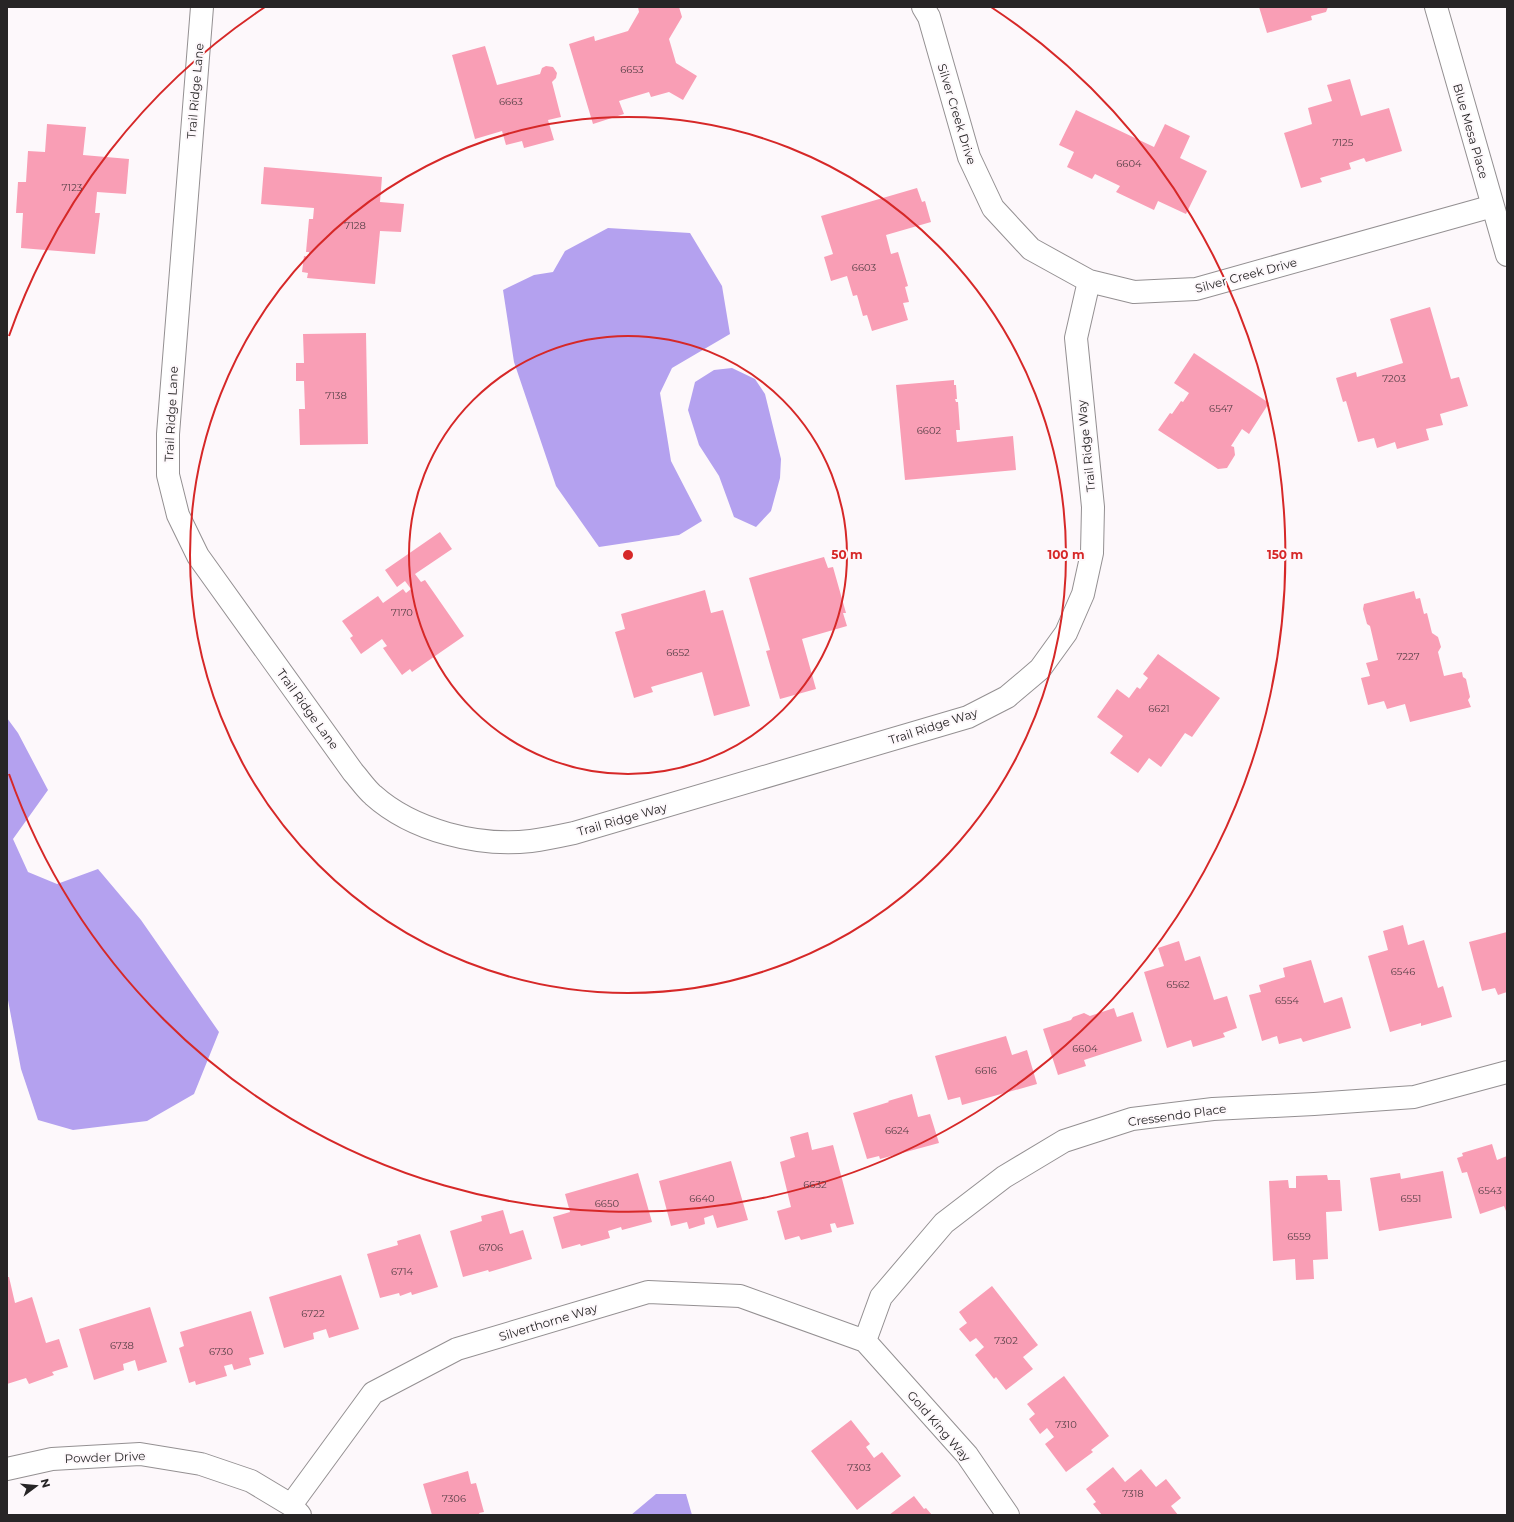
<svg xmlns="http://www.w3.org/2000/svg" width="1514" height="1522" viewBox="0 0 1514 1522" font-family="Montserrat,sans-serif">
	<rect width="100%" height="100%" fill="#fdf8fb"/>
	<path fill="#b4a1ef" d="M608,228L690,233L722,286L730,334L672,368L660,393L671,461L702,521L679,535L599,547L556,486L514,362L503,290L534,275L553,272L565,251Z
		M732,368L755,379L765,394L781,459L780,478L771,511L756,527L734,517L719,476L699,445L688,410L695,382L714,370Z
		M7,718L18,733L48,790L13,839L28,872L57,884L98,869L141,920L219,1032L194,1094L147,1121L73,1130L38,1120L21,1069L7,995Z
		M656,1494H686L692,1515H631Z"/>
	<path fill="#f99eb5" d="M638,7H679L682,17L669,39L676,63L697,76L683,100L669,92L651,97L649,92L619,101L624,114L593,124L569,44L594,36L595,41L628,31L639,12Z
		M1259,7H1328L1326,12L1311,16L1312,20L1267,33Z
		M485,46L497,85L540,74L542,68L546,66L553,67L557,73L556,78L552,82L561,117L548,120L554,140L524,148L522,141L506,145L502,131L475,139L452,55Z
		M1350,79L1361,116L1389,108L1402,151L1366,162L1364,158L1349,163L1351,169L1320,178L1322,182L1301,188L1284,133L1312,124L1308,108L1332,101L1327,85Z
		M1076,110L1154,147L1165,124L1190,136L1180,158L1207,171L1186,214L1158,201L1154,210L1116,192L1120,186L1095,174L1092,179L1067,167L1074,152L1059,145Z
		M47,124L86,127L83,155L129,159L126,194L97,192L95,213H100L95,254L21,248L23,213H16L18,182H26L28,151L45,152Z
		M264,167L382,177L380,202L404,204L401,232L380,231L375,284L307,278L308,273L302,272L304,256L309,257V252H306L309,219H313L314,208L261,204Z
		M917,188L922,202L925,201L931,222L886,235L891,254L898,252L908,286L905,287L909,302L903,303L908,320L872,331L867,315L863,316L857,295L853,296L847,276L831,281L824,257L833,254L821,216Z
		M1430,307L1451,379L1459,377L1468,406L1440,414L1443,425L1426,429L1429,440L1397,449L1395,442L1377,448L1374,438L1358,442L1346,401L1343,402L1336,378L1356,372L1357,377L1403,363L1390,319Z
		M366,333L368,444L300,445L299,409H305L304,381H296V363H304L303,334Z
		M1194,353L1269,403L1249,434L1242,429L1231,446L1234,447L1235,455L1227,468L1218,469L1158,430L1170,413L1172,414L1181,401L1183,402L1189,393L1174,383Z
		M954,380V385H956L957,399H955L956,402H958L960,430H956L957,442L1013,436L1016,470L905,480L896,385Z
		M440,532L452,549L415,574L421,582L425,580L464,636L412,672L410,669L402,675L383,648L387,646L382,639L361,654L350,638L353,636L342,621L378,596L383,603L403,589L406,593L411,589L405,581L397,587L385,570Z
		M824,557L828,568L833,567L846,613H843L847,626L802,639L816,689L780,699L766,651L770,650L749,578Z
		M705,590L711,613L723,610L750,706L714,716L702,672L651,687L653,692L634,698L615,632L625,629L621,614Z
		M1414,591L1416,599L1420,598L1424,614L1427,613L1432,633L1438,637L1441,647L1438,652L1444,676L1462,672L1463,677L1466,679L1470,697L1468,700L1471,707L1410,722L1405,704L1387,709L1384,701L1368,705L1361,678L1370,676L1366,663L1378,660L1370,626L1367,624L1363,609L1364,604Z
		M1158,654L1220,698L1192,737L1185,733L1161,767L1149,758L1138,773L1110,753L1123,736L1097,717L1117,689L1129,698L1137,687L1140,689L1148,678L1143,674Z
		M1403,925L1408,945L1424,940L1438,988L1443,986L1452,1017L1421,1026V1023L1390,1032L1368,956L1388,950L1383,931Z
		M1507,932V992L1498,995L1495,988L1482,991L1469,942Z
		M1179,941L1185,961L1200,956L1214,1000L1227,996L1237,1028L1223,1033L1225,1037L1193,1047L1191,1040L1167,1048L1144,972L1164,966L1158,948Z
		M1311,960L1324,1003L1342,997L1351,1028L1303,1042L1301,1038L1279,1044L1277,1036L1262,1041L1249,995L1261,992L1259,985L1285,977L1283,968Z
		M1114,1008L1117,1017L1133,1012L1142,1041L1084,1060L1086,1066L1058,1075L1043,1029L1071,1020L1073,1017L1084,1013L1090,1016Z
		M1006,1036L1012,1055L1027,1050L1037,1084L962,1105L960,1097L948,1100L935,1056Z
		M912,1094L918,1117L930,1114L939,1143L880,1159L879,1156L867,1159L853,1113L889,1102L888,1101Z
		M808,1132L812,1150L833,1145L854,1224L837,1228L835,1223L830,1224L832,1232L801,1240L799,1236L785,1240L777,1211L791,1207L780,1162L795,1157L790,1137Z
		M1492,1144L1497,1160L1507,1156V1210L1506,1211L1504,1206L1480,1214L1467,1172L1462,1173L1457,1158L1463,1156L1462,1153Z
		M731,1161L748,1220L717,1228L713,1215L704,1218L705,1224L689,1229L687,1222L671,1226L659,1181Z
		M1443,1171L1452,1218L1379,1231L1370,1178L1400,1173L1401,1179Z
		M638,1173L652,1222L622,1230L621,1227L608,1231L610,1238L581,1246L580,1244L562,1249L553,1217L570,1212L565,1194Z
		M1327,1175L1328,1180H1340L1342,1211L1326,1212L1328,1259L1313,1260L1314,1279L1296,1280L1295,1259L1273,1261L1269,1181L1288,1180L1289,1188H1296V1176Z
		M503,1210L510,1234L523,1230L532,1259L489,1272L488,1270L463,1277L450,1231L482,1221L481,1216Z
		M420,1234L438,1287L412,1295L411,1292L400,1296L399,1293L380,1298L367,1254L398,1245L397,1241Z
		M341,1275L359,1329L329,1338L326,1329L313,1333L314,1339L284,1348L269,1297Z
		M7,1277H9L15,1303L32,1297L46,1343L59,1339L68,1367L52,1372L54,1375L29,1384L26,1378L7,1384Z
		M992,1286L1038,1345L1023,1357L1033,1369L1006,1390L996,1377L994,1379L975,1355L984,1347L976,1338L970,1342L959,1329L967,1323L959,1312Z
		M150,1307L167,1362L138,1371L135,1360L123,1364L124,1370L94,1380L79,1329Z
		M251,1311L264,1354L249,1358L251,1365L234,1370L232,1364L224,1366L227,1376L196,1385L195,1381L189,1383L179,1348L184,1346L180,1332Z
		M1064,1376L1109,1436L1091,1450L1093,1452L1066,1472L1045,1444L1054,1437L1047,1428L1040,1434L1029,1419L1035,1414L1027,1404Z
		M851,1420L870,1444L866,1447L874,1458L882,1452L901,1476L857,1510L811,1451Z
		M1113,1467L1125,1482L1141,1469L1156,1487L1166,1479L1181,1498L1171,1506L1178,1515H1102L1093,1504L1096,1502L1086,1489Z
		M468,1471L471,1484L476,1483L484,1512L479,1513L480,1515H432L423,1484Z
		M914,1496L924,1509L926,1508L932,1515H889Z"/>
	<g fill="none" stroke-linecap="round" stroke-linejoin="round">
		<g stroke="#949092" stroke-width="24">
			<path id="minor" d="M202,7L168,434V475L178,515L198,556L353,772C360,780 366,789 373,795C413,831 479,847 531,841C546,839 560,836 574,833L968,717L1007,697L1040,669L1066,633L1083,594L1092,553L1093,507L1076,338L1089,281
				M923,7L929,17L969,157L993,208L1031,249L1089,281L1134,292L1196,289L1493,206
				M1436,7L1507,255
				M865,1341L881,1297L944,1223L1004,1177L1064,1141L1132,1119L1213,1109L1314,1104L1414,1097L1507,1072
				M7,1469L52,1459L140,1454L201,1464L251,1481L291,1505L300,1515
				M291,1505L373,1393L457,1349L648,1292L740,1296L865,1341L967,1455L1008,1515"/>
		</g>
		<use href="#minor" stroke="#fff" stroke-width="22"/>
	</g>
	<g fill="none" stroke="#d62828" stroke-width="2">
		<circle cx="628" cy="555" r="219"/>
		<circle cx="628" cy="555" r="438"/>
		<path d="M9 336A657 657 0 0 1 265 7M991 7A657 657 0 1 1 9 774"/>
	</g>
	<g text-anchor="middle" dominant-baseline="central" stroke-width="4" stroke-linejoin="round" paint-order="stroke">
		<g font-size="10" fill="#5c434a">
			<text x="632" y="69">6653</text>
			<text x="511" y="101">6663</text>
			<text x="1343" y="142">7125</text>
			<text x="1129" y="163">6604</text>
			<text x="72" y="187">7123</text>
			<text x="355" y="225">7128</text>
			<text x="864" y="267">6603</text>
			<text x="1394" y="378">7203</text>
			<text x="336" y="395">7138</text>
			<text x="1221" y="408">6547</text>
			<text x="929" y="430">6602</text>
			<text x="402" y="612">7170</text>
			<text x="678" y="652">6652</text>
			<text x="1408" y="656">7227</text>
			<text x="1159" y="708">6621</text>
			<text x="1403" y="971">6546</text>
			<text x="1178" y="984">6562</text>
			<text x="1287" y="1000">6554</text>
			<text x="1085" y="1048">6604</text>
			<text x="986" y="1070">6616</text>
			<text x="897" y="1130">6624</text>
			<text x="815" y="1184">6632</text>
			<text x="1490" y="1190">6543</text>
			<text x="702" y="1198">6640</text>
			<text x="1411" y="1198">6551</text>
			<text x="607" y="1203">6650</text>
			<text x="1299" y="1236">6559</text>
			<text x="491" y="1247">6706</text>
			<text x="402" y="1271">6714</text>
			<text x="313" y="1313">6722</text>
			<text x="1006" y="1340">7302</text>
			<text x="122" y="1345">6738</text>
			<text x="221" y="1351">6730</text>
			<text x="1066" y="1424">7310</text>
			<text x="859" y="1467">7303</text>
			<text x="1133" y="1493">7318</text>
			<text x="454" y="1498">7306</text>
		</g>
		<g font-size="12" fill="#272526" stroke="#fdf8fb">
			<text transform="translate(195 91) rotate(-85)">Trail Ridge Lane</text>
			<text transform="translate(957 114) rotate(73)">Silver Creek Drive</text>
			<text transform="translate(1471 131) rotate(74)">Blue Mesa Place</text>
			<text transform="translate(1246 275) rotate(-15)">Silver Creek Drive</text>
			<text transform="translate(171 414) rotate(-87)">Trail Ridge Lane</text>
			<text transform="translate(1086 446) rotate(-96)">Trail Ridge Way</text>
			<text transform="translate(308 709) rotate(54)">Trail Ridge Lane</text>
			<text transform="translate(933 726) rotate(-18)">Trail Ridge Way</text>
			<text transform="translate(622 819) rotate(-16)">Trail Ridge Way</text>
			<text transform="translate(1177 1115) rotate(-8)">Cressendo Place</text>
			<text transform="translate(548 1322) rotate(-17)">Silverthorne Way</text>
			<text transform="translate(939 1426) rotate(49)">Gold King Way</text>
			<text transform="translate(105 1457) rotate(-2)">Powder Drive</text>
		</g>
	</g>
	<circle cx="628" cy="555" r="6" fill="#d62828" stroke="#fdf8fb" stroke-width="2"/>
	<g font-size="12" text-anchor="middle" font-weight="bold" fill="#d62828" stroke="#fdf8fb" stroke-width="4" stroke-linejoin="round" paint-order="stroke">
		<text x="847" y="559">50 m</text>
		<text x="1066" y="559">100 m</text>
		<text x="1285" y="559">150 m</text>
	</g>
	<rect width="1514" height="1522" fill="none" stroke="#272526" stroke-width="16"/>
	<g transform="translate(36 1486) rotate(74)" stroke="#fdf8fb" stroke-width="3" paint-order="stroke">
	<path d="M0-3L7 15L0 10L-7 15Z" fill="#272526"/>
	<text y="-6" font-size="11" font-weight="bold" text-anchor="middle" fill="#272526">N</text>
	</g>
</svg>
